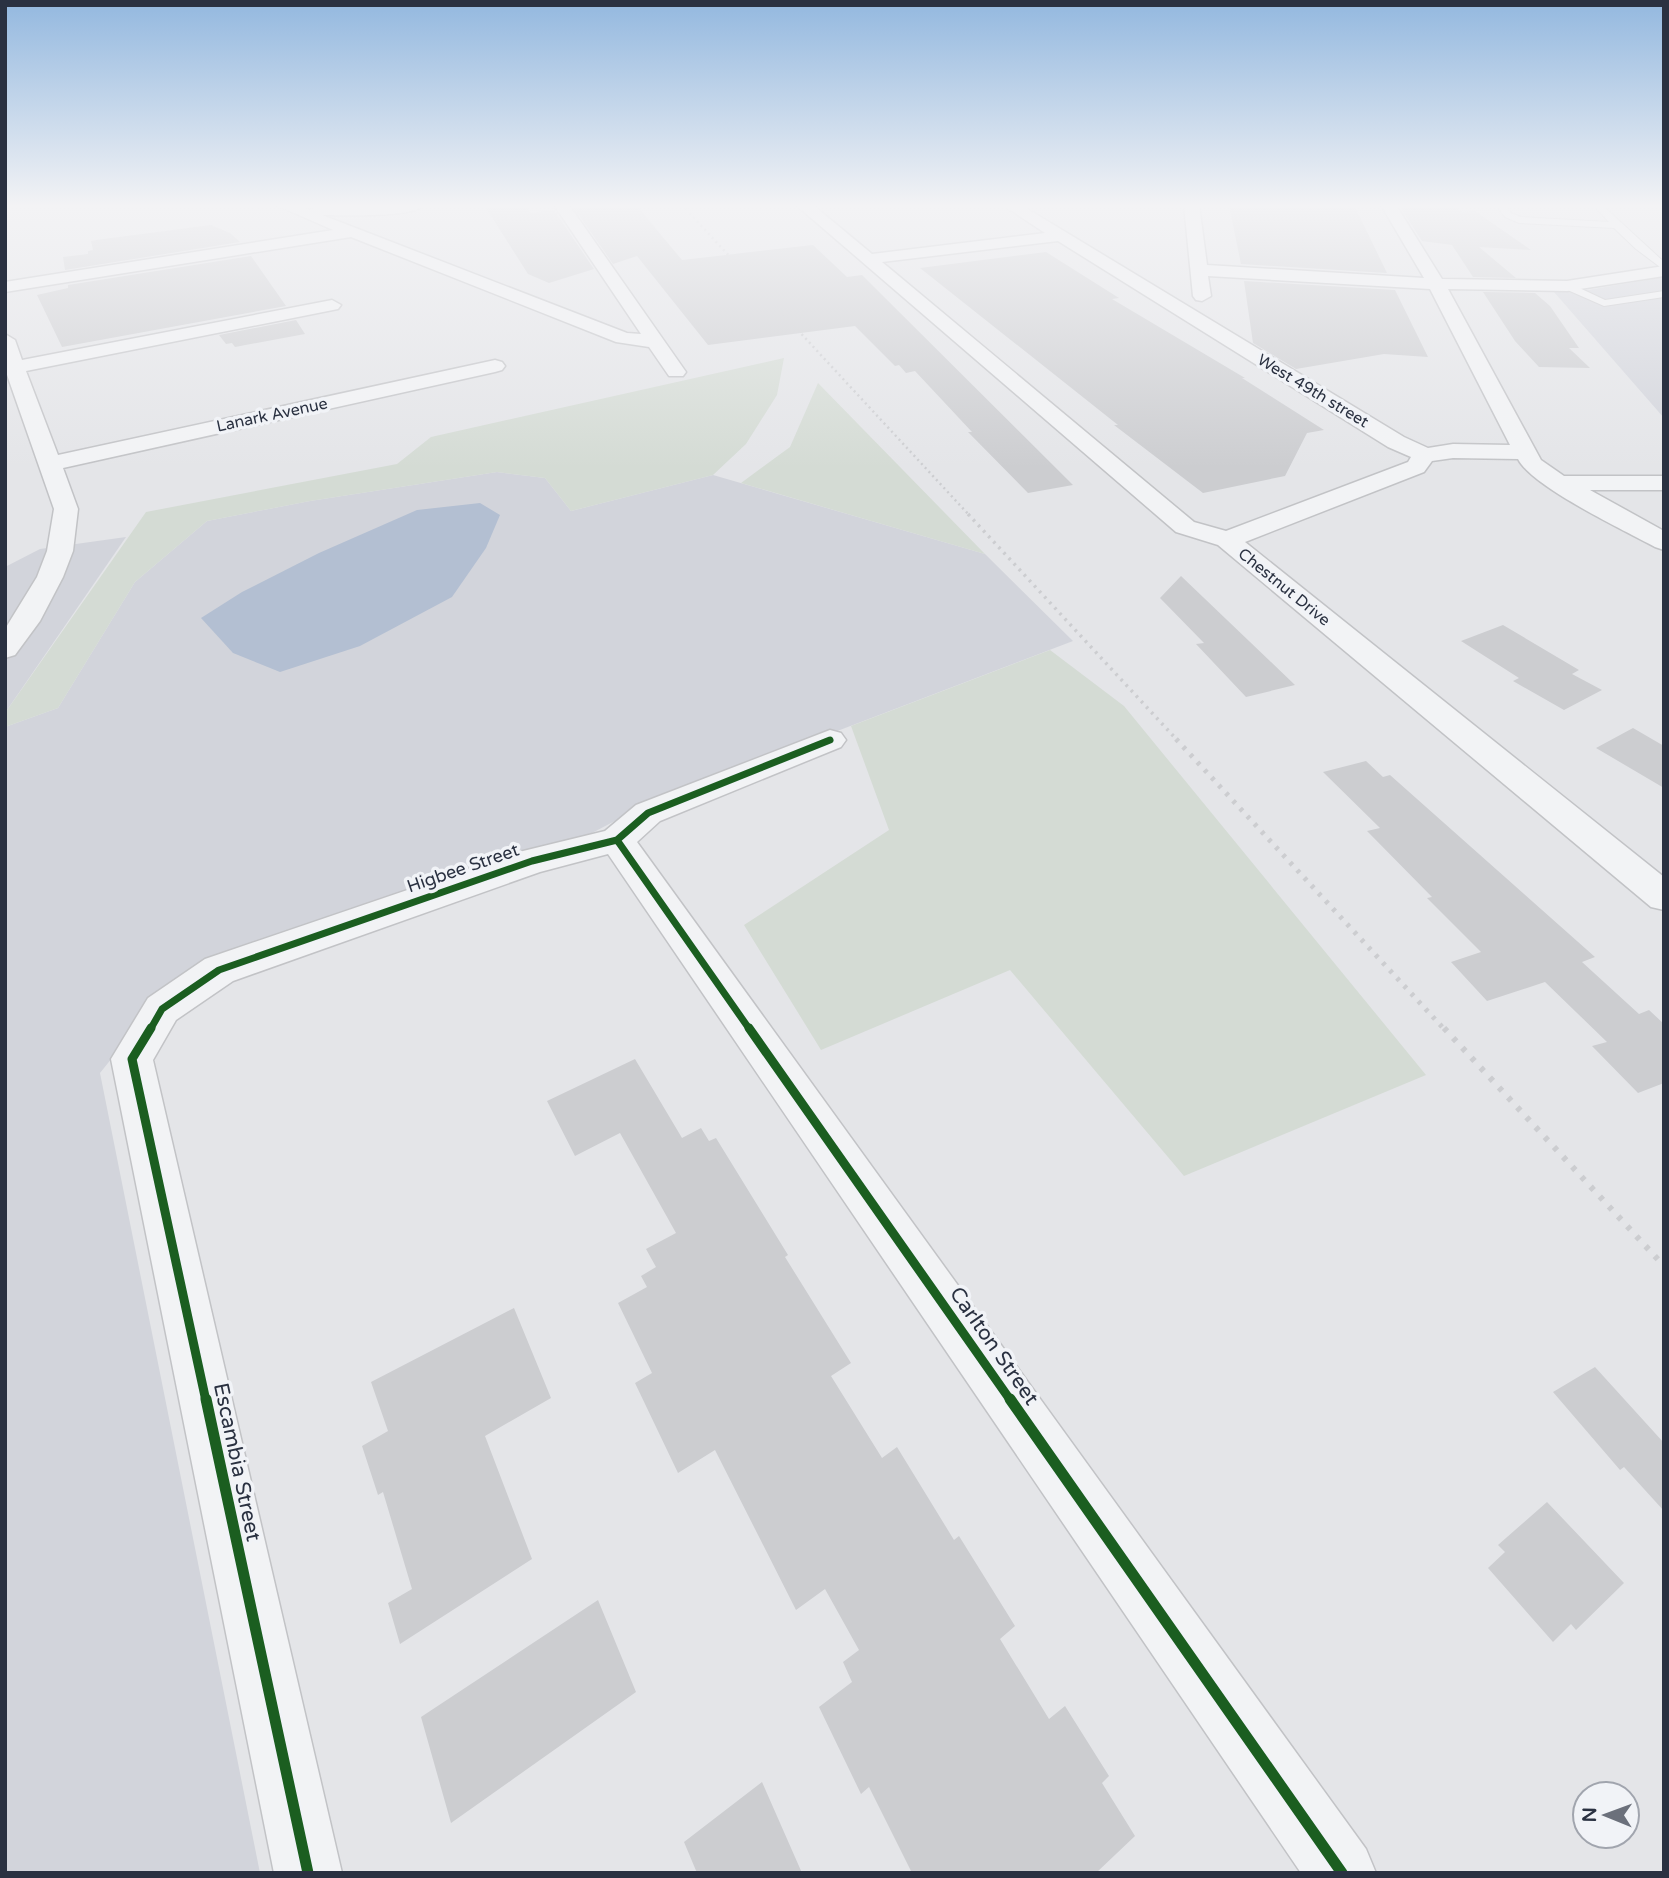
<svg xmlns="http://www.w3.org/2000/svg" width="1669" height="1878" viewBox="0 0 1669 1878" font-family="'Varela Round',sans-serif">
	<rect width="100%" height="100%" fill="#e4e5e8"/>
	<path fill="#d2d4db" d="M1664,277V418L1554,292L1588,290Z
		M497,472L545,478L571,511L713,475L985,554L1073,641L649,803L592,833L223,959L153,1007L100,1073L260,1873H5V727L58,708L135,582L207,521L310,501Z
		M126,537L5,713V567L40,549Z"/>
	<path fill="#d4dbd4" d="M784,358L777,395L746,444L713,475L571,511L545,478L497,472L310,501L207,521L135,582L58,708L5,727V713L146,512L397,464L431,437Z
		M818,383L985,554L741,483L790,447Z
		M1050,650L1124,706L1426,1075L1184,1176L1010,970L821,1050L744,925L889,830L851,726Z"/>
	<path fill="#b3bfd2" d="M480,503L500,515L486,548L452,597L360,646L280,672L233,653L201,618L242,592L319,553L417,510Z"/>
	<path fill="#cccdd0" d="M526,205L530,213L554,210L594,269L549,283L528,274L486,208Z
		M605,205H636L682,260L813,245L847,277L862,275L1073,485L1028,493L968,432H972L915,371L906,373L899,365L895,366L855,326L708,345L637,256L613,264L574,208Z
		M1229,205H1354L1387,273L1241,264Z
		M1399,205H1453L1462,212L1475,211L1531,250L1479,247L1516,278L1473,277L1452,245L1422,241Z
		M211,225L230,233L240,242L65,270L63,257L88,254V251L93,250L91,241L96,240Z
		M1046,252L1119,298L1112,299L1245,378H1242L1324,430L1307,433L1285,476L1203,493L1114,425H1118L920,268Z
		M251,256L286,306L62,347L37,295L68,288V285Z
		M1244,281L1395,290L1428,357L1384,354L1296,369L1253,343Z
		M1483,292L1535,293L1550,306L1579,348H1569L1590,368L1539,367L1515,341Z
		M296,320L305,334L235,347L232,343L226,344L219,335Z
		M1181,576L1295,685L1246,697L1196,644L1204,643L1160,598Z
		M1503,625L1579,670L1572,674L1602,690L1564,710L1513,681L1519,678L1461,641Z
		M1633,728L1664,746V788L1596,748Z
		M1366,761L1383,777L1390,775L1595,957L1582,962L1639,1014L1649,1010L1664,1024V1083L1638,1093L1592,1046L1607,1042L1545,982L1487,1001L1451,962L1481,952L1427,898L1432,897L1367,831L1380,828L1323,772Z
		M635,1059L682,1138L701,1128L709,1141L716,1138L788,1255L785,1257L851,1363L831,1376L882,1458L897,1447L954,1540L959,1536L1015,1626L1000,1639L1049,1719L1065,1706L1109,1776L1102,1783L1135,1836L1096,1873H912L869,1787L861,1794L819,1707L852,1682L843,1662L859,1650L825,1589L796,1610L715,1450L678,1473L635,1383L652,1373L618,1303L647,1287L641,1276L656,1267L646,1249L676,1233L620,1133L575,1156L547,1101Z
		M514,1308L551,1398L485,1436L532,1559L400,1644L388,1603L412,1589L383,1492L378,1495L362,1446L388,1431L371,1382Z
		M1595,1367L1664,1443V1511L1624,1467L1620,1470L1553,1392Z
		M1547,1502L1624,1583L1576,1630L1571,1624L1553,1642L1488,1568L1505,1552L1498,1545Z
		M598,1600L636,1692L451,1823L421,1717Z
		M762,1782L802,1873H697L684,1842Z"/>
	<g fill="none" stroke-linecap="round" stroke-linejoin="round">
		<g stroke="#c2c3c6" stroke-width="2">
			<path id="service" d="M1496,205H1504L1511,213L1521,217L1609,222L1593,205H1602L1664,262V270L1636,249L1614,228L1519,223L1505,217Z
				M1563,284H1571L1605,300L1664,291V297L1604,306L1563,288Z"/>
		</g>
		<g stroke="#c2c3c6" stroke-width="3">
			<path id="minor" d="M276,205H297L310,210L318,205H424C413,218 342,215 322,215L627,333L641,334L554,205H569L686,372L683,376H669L649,347L616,342L351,237L5,292V282L333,230Z
				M796,205H813L872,254L1045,233L1003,205H1021L1404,437L1428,448L1453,444L1510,445L1430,289L1208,276L1211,296L1202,301L1196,300L1193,296L1184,205H1199L1207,265L1424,278L1381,205H1396L1442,279L1567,281L1664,266V276L1567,291L1448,289L1541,460L1564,476H1664V490H1590L1664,531V550L1655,547C1624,530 1532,487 1518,459L1453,458L1432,461L1424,472L1245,542L1664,877V910L1651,907L1218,545L1176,532ZM1058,241L1388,447L1411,457L1408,462L1226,531L1194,522L882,262Z
				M332,300L341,305L338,309L26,371L58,455L495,360L502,362L505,366L502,370L495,372L63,468L78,509L73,551L63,577L40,621L15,655L5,658V629L37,577L47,551L54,509L5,369V334L15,340L22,360Z
				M830,730L841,733L846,740L841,747L660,821L637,842L1366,1849L1376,1873H1301L608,854L540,872L233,981L176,1020L153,1060L342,1873H274L111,1059L148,998L205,959L519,852L605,831L636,805Z"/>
		</g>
		<use href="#service" fill="#f2f3f5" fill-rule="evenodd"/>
		<use href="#minor" fill="#f2f3f5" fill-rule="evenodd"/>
		<path stroke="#cccdd0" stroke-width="2.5" stroke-dasharray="2 3.5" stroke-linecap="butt" d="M682,205L970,516"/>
		<path stroke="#cccdd0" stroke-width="3.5" stroke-dasharray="2.5 5" stroke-linecap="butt" d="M968,514L1178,741"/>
		<path stroke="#cccdd0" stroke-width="5" stroke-dasharray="3.5 7" stroke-linecap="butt" d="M1176,739L1445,1030"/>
		<path stroke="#cccdd0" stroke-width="6" stroke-dasharray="4.5 9" stroke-linecap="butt" d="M1444,1028L1664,1266"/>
		<g stroke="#f1f3f7" stroke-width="11">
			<path id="cycleway-far2" d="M617,840L750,1030
				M150,1030L162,1009L219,970L532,861L617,840L648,813L830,740"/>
		</g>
		<g stroke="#f1f3f7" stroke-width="13">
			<path id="cycleway-far1" d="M151,1028L132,1059L206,1401
				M749,1028L1011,1401"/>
		</g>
		<g stroke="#f1f3f7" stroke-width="16">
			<path id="cycleway" d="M206,1399L308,1873
				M1010,1399L1342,1873"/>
		</g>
		<use href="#cycleway-far2" stroke="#1b5e20" stroke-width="7"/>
		<use href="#cycleway-far1" stroke="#1b5e20" stroke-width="9"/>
		<use href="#cycleway" stroke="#1b5e20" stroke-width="11"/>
	</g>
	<linearGradient id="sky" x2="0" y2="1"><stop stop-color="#93b8df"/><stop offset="0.44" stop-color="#f3f3f5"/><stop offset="1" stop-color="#f3f3f5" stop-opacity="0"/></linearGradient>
	<rect width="1669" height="468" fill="url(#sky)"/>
	<g text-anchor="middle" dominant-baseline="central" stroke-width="7" stroke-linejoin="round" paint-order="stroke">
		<g font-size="16" fill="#2a3141" stroke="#f1f3f7">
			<text transform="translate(1313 391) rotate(31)">West 49th street</text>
			<text transform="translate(272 415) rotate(-12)">Lanark Avenue</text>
			<text transform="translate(1284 587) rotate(39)">Chestnut Drive</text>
		</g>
		<g font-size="18" fill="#2a3141" stroke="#f1f3f7">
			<text transform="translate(463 868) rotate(-19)">Higbee Street</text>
		</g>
		<g font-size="21" fill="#2a3141" stroke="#f1f3f7">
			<text transform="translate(994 1346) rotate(55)">Carlton Street</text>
			<text transform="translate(237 1462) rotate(78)">Escambia Street</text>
		</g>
	</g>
	<rect width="1669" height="1878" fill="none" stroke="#2a3141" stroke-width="14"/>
	<g transform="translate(1606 1815) rotate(271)"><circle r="33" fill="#f1f3f7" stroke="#a1a5ae" stroke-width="2"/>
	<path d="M0-5L12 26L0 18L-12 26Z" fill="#6b707b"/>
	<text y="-10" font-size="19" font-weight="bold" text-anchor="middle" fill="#2a3141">N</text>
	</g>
</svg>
